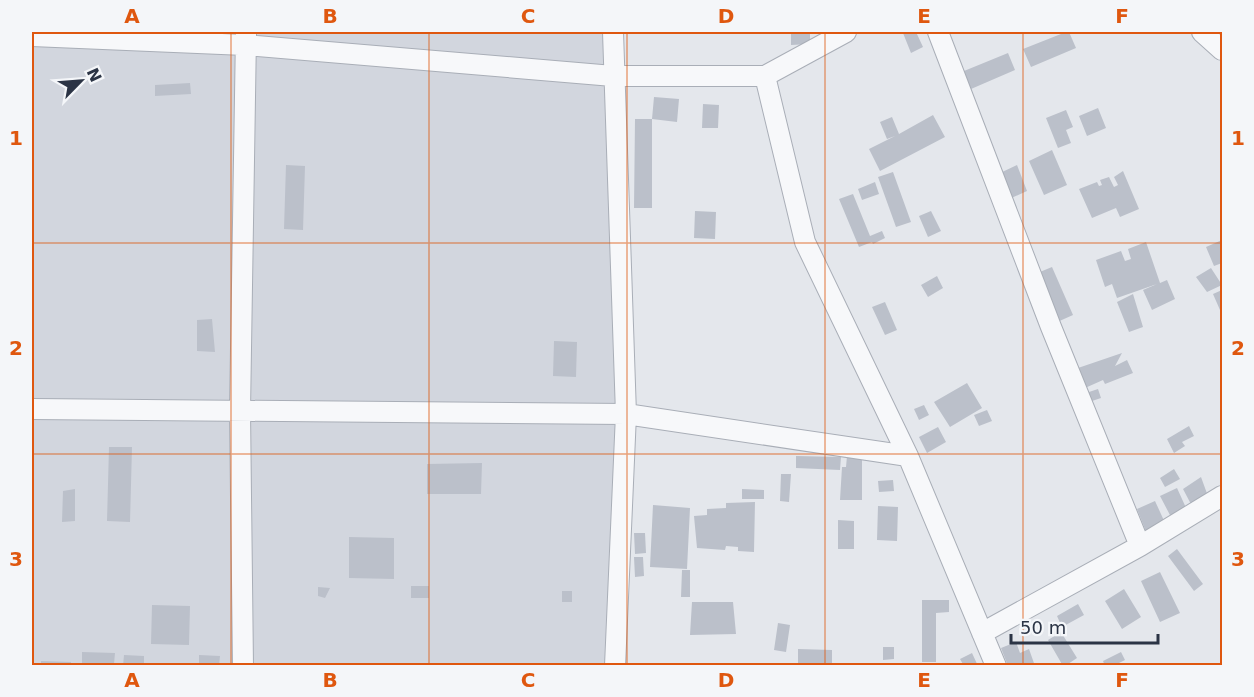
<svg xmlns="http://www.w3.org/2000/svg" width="1254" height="697" viewBox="0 0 1254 697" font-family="'DejaVu Sans',sans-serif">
	<rect width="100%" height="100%" fill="#e4e7ec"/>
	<path fill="#d2d6de" d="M32,32H613L623,665H32Z"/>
	<path fill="#bbc0ca" d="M791,32H810V44L791,45Z
		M906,32H916L923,47L911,53L903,33Z
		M1066,32H1069L1076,48L1031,67L1023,49Z
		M1008,53L1015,70L971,89L964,71Z
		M190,83L191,94L155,96V85Z
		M654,97L679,99L677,122L652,119Z
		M703,104L719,105L718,128H702Z
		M1098,108L1106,128L1087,136L1079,116Z
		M1066,110L1073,127L1066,130L1071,143L1058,148L1046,118Z
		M933,115L945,137L880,171L869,149L895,136L887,139L880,122L892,117L899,134Z
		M635,119H652V208H634Z
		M1052,150L1067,185L1044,195L1029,161Z
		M286,165L305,166L303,230L284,229Z
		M1017,165L1027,191L1007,200L998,174Z
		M1123,171L1139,209L1120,217L1116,208L1092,218L1079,189L1097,182L1099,186L1102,185L1100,180L1109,177L1114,187L1118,185L1114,177Z
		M893,172L911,222L896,227L878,177Z
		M875,182L879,194L862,200L858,189Z
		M853,194L870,236L882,231L885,238L873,244L872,242L859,247L839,199Z
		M695,211L716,212L715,239L694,238Z
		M931,211L941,231L928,237L919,216Z
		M1222,240V263L1214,266L1206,247Z
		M1146,242L1160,283L1167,280L1175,299L1152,310L1143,290L1157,284L1117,298L1112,284L1105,287L1096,260L1121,251L1125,261L1131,259L1128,249Z
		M1052,267L1073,315L1055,323L1035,274Z
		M1211,268L1222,285L1207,292L1196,277Z
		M937,276L943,288L928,297L921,285Z
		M1222,290V309L1220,310L1213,294Z
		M1133,294L1143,327L1129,332L1117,302Z
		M885,302L897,330L885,335L872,307Z
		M212,319L215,352L197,351V320Z
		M554,341L577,342L576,377L553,376Z
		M1122,353L1115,366L1127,360L1133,373L1105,384L1103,380L1085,388L1078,368Z
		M967,383L982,408L950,427L934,402Z
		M1098,389L1101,398L1089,402L1086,393Z
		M924,405L929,415L919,420L914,409Z
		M987,410L992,421L979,426L974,415Z
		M1189,426L1194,436L1182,442L1185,446L1174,453L1167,439Z
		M938,427L946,442L927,453L919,437Z
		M109,447H132L130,522L107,521Z
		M796,456L841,457L840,470L796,468Z
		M847,456L862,458V500H840L842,467H846Z
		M482,463L481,494H427V464Z
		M1174,469L1180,479L1165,487L1160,478Z
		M781,474H791L789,502L780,501Z
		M1201,477L1209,499L1193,508L1183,489Z
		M893,480L894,491L879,492L878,481Z
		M1177,488L1187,510L1171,517L1160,496Z
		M75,489V521L62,522L63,491Z
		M742,489L764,490V499H742Z
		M1155,501L1166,525L1147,534L1137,509Z
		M755,502L754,552L738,551V547L726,546L725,550L697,548L694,516L707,515V509L726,508V503Z
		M653,505L690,508L687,569L650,567Z
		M878,506L898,507L897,541L877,540Z
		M838,520L854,521V549H838Z
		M634,533H645L646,553L635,554Z
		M349,537L394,538V579L349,578Z
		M1177,549L1203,584L1194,591L1168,556Z
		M634,557H643L644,576L635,577Z
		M682,570H690V597H681Z
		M1160,572L1180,613L1160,622L1141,581Z
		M411,586H429V598H411Z
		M318,587L330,588L325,598L318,596Z
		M1124,589L1141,617L1122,629L1105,601Z
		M562,591H572V602H562Z
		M922,600H949V612L936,613V662H922Z
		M692,602H733L736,634L690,635Z
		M1078,604L1084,615L1062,627L1057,616Z
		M152,605L190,606L189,645L151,644Z
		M778,623L790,625L786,652L774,650Z
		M1061,632L1077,658L1065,666H1063L1048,640Z
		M1016,642L1020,653L1029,649L1035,666H1008L1001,648Z
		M883,647H894V659L883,660Z
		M798,649L832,650V666H798Z
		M82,652L115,653L114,664L82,663Z
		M1121,652L1125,660L1113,666H1105L1103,661Z
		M972,653L978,666H964L960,659Z
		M124,655L144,656V666H123Z
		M199,655L220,656L219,666H199Z
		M41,661L71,662V666H41Z"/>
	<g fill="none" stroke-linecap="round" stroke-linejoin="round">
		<g stroke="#a9aeb7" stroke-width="22">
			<path id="minor" d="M613,32L626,414L615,666
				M938,32L1051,327L1140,546
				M1202,32L1222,50
				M32,36L245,45L613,76H765L846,32
				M765,76L805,242L908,456L996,666
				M32,409L626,414L908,456
				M982,633L1140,546L1222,496
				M243,666L240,411L246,34"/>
		</g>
		<use href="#minor" stroke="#f7f8fa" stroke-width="20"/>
	</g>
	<path fill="none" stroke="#df570f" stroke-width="1.5" stroke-opacity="0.55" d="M231,32V666M429,32V666M627,32V666M825,32V666M1023,32V666M32,243H1222M32,454H1222"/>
	<rect width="1254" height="697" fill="none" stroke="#f4f6f9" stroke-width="66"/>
	<g transform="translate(81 81) rotate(65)" stroke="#f4f6f9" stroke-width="4.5" paint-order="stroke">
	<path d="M0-4.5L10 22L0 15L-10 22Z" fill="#2b3445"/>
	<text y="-9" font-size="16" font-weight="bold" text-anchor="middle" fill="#2b3445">N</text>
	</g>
	<path d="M1011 634v9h147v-9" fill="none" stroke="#2b3445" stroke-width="3"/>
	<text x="1020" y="634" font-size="18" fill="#2b3445" stroke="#f4f6f9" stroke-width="4.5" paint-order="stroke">50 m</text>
	<rect x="33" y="33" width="1188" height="631" fill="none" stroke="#df570f" stroke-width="2"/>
	<g font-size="20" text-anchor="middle" font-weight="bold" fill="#df570f">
		<text x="132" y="23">A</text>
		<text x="330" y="23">B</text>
		<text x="528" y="23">C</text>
		<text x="726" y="23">D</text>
		<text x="924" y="23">E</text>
		<text x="1122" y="23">F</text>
		<text x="16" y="145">1</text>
		<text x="1238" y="145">1</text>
		<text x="16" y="355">2</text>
		<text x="1238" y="355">2</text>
		<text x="16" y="566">3</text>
		<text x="1238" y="566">3</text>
		<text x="132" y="687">A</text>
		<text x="330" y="687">B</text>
		<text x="528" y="687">C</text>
		<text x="726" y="687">D</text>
		<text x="924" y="687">E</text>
		<text x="1122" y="687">F</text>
	</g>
</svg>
